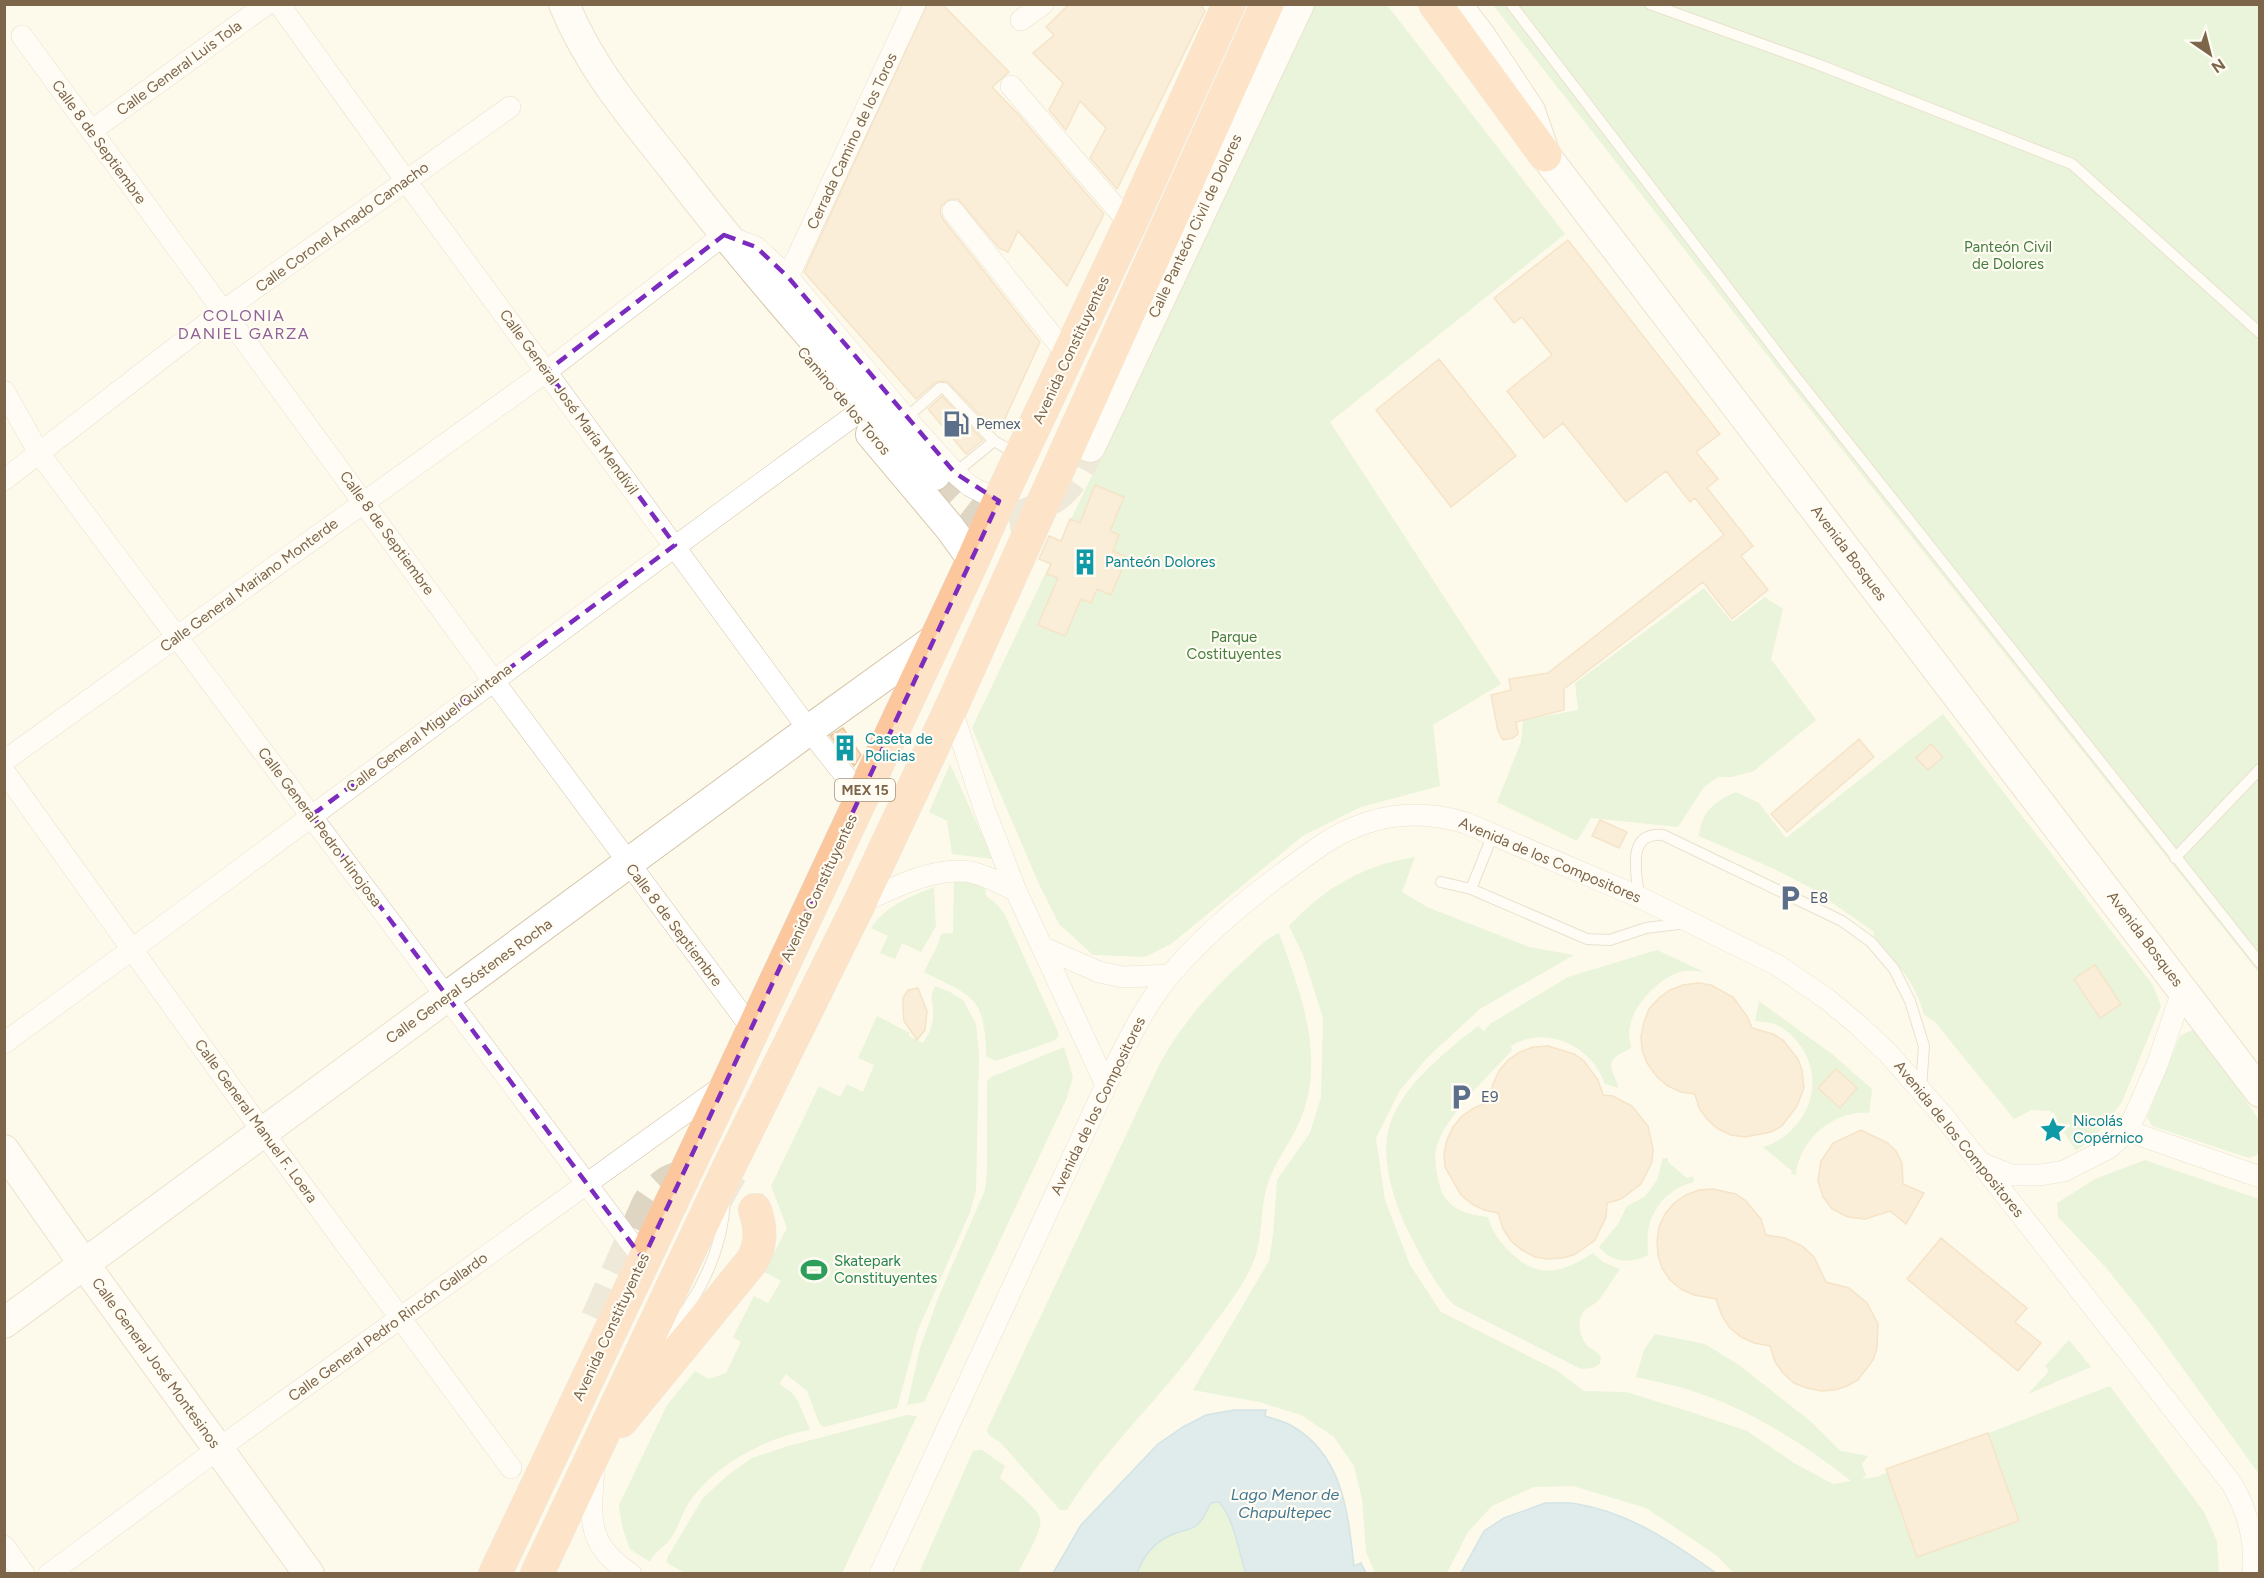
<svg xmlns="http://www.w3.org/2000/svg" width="2264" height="1578" viewBox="0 0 2264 1578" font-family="Figtree,sans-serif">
	<rect width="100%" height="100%" fill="#fefaeb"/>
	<path fill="#d0eec6" d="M1315,5H1387L1565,234L1330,422L1501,684L1433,725L1440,786L1361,807L1304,835L1171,944L1145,957L1093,955L1059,924L1039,884L972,728Z
		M1493,5H2259V973L1793,388Z
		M1704,588L1732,622L1765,597L1783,609L1771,659L1816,720L1754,771L1732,777H1718L1704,787L1678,827L1591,818L1577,841L1497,802L1521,742L1523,720L1578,710L1575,683Z
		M1943,714L2153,985L2161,1006L2122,1102L2094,1138L2076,1151L2050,1111L2031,1110L2014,1119L1934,1021L1924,1015C1916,984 1898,962 1874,941V932L1811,888L1772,868L1699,836C1701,812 1716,800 1736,792L1759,803L1786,838Z
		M950,764L993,859L952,854L947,821L929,812Z
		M1415,857L1402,892L1427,907L1529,947L1574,955L1480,1009L1428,1057L1400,1090L1376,1138L1385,1200L1410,1265L1441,1312L1556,1370L1584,1391L1626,1392L1691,1412L1747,1431L1794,1463L1833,1484L1851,1481C1802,1442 1746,1407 1686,1389C1670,1384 1653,1381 1636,1377L1644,1350L1655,1334L1705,1344L1739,1365L1810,1421L1841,1451L1868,1456L1862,1464L1866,1475L1862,1479L1876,1477L2110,1386L2204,1512L2217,1541L2219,1573H1734L1716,1555L1646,1508L1573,1486L1534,1487L1492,1506L1468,1532L1447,1573H1375L1366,1552L1362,1499L1354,1466L1334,1437L1301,1415L1259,1402L1193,1390L1269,1261L1273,1235L1277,1180L1310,1133L1321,1097L1323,1018L1303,955L1289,926C1324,888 1364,865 1415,857Z
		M954,879L985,882L986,896L997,904L1005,915L1059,1034L1056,1040L996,1061L986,1056C985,996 973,997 924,972C930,959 938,948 941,934L953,933Z
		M934,887L936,926L921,952L902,943L895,959L880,953L888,936L871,928C887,905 909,897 934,887Z
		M1279,933C1300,991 1326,1056 1301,1118C1292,1141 1276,1159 1268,1183C1259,1210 1264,1241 1251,1267C1241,1289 1225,1309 1211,1328C1201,1341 1192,1355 1181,1368C1143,1415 1099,1458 1067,1510H1060L1001,1443L989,1435L987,1430L1160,1063C1184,1021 1213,988 1249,956C1258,948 1268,937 1279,933Z
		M1657,950L1704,972C1696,971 1688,970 1680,972C1657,979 1629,1009 1629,1034C1629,1039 1631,1044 1631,1048C1621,1054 1606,1058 1613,1073C1615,1079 1618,1082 1618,1088L1605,1084C1592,1046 1546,1024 1511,1046L1512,1050C1490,1075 1442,1118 1436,1150C1434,1162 1437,1175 1440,1187C1447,1209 1467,1215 1488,1217C1492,1231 1499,1241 1510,1252C1539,1280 1562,1273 1593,1253L1603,1262L1620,1269C1612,1280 1606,1291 1598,1301C1594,1305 1589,1306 1586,1309C1576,1318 1579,1335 1586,1344C1591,1350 1597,1351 1601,1357L1600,1364L1593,1368L1581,1369L1454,1305C1433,1283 1422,1257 1408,1231C1394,1202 1379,1156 1390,1124C1404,1084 1445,1052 1478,1026L1484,1031L1490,1024L1568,977Z
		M935,986L950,992L963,1000L976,1024L979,1055L976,1191L970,1212L918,1330L897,1408L824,1427L819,1423L807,1391L786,1374L779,1384L791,1392L798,1401L810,1430C767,1437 716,1464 690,1501C681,1513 678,1531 668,1542C660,1550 656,1550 650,1562L630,1549L622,1527L619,1505L667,1405L695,1371L709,1379L726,1373L741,1342L733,1337L754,1296L768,1303L781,1281L764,1272L787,1228L771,1186L819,1086L840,1097L847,1084L863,1092L874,1065L858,1058L877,1016L910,1033L909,1036L923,1043C929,1034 933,1026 933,1015C934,1001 928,1000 935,986Z
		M1759,1001L1832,1054L1872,1089L1869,1113C1833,1110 1799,1140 1796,1175L1791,1174L1792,1171L1763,1147C1802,1135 1824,1092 1806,1055C1799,1042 1790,1031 1777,1025C1771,1022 1762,1022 1755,1021Z
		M2192,1030L2199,1032L2259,1120V1152L2257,1155L2249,1158L2152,1126L2147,1117L2180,1036Z
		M1064,1047L1073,1077L1066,1100L924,1402L907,1405L920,1348L939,1296L985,1190L987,1171V1081L991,1077Z
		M1663,1158H1668V1162L1687,1178L1693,1176L1694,1182C1670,1188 1652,1206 1648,1231C1647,1239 1648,1248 1648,1255C1631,1264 1612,1263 1599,1247L1618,1224L1627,1206L1644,1197L1650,1190L1657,1180Z
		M2145,1160L2259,1199V1474L2150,1323L2108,1270L2058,1217L2057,1203L2095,1179Z
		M2069,1340L2091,1367L2028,1394L2049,1371L2045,1366Z
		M907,1415L917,1416L842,1573H685L667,1563V1558L703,1498L728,1475L752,1458L788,1446Z
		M979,1450H982L1005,1466L1000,1478C1010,1487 1036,1506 1040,1518C1044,1529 1023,1562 1018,1573H919L973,1451Z
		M1219,1502C1235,1520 1238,1551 1246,1573L1137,1574C1144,1554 1156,1540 1176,1533C1184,1530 1192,1530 1198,1524C1204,1519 1207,1509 1211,1503Z"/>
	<path fill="#bcdceb" stroke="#a1c9de" stroke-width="1.5" d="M1234,1410H1266L1265,1416C1274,1419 1284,1421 1292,1426C1343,1455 1348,1513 1354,1566L1361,1563L1366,1573H1246C1238,1551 1235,1520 1219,1502L1211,1503C1207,1509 1204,1519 1198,1524C1192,1530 1184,1530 1176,1533C1156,1540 1144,1554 1137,1573H1053L1081,1525L1158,1444L1183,1427L1206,1415Z
		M1545,1503C1555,1503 1567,1502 1577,1504C1629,1512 1675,1544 1716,1573H1461L1484,1531L1504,1518Z"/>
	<path fill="#f6dfc0" stroke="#ebc99e" stroke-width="1.5" d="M927,4H942L1009,72L992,87L1019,115L1104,214L1067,286L1018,231L1008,252L999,248L958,199H951L941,206L940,212L943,219L1040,342L1002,425L995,431L947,381L936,382L916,399L804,272Z
		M1069,4H1200L1205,11L1117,189L1090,158L1106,128L1080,101L1066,130L1049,110L1063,83L1033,53L1054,35L1046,27Z
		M1568,240L1720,434L1696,452L1718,479L1707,488L1753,546L1741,556L1768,590L1732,619L1703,582L1564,689V710L1516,722L1518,734L1513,738L1503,740L1498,731L1491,695L1511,690L1509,679L1548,673L1724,535L1695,498L1690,502L1666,471L1626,502L1563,423L1544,438L1507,391L1552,355L1522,317L1514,323L1494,298Z
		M1439,359L1516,456L1451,507L1376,410Z
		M942,396L983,440L966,454L928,409Z
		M1095,485L1124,497L1110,531L1119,535L1113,551L1127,557L1111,595L1097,589L1091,603L1081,599L1065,636L1038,625L1058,578L1047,574L1051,564L1039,559L1049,536L1061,541L1070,519L1080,523Z
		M843,728L861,755L854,766L830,736Z
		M1859,739L1874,757L1787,832L1771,814Z
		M1931,744L1943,757L1928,770L1916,758Z
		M1600,820L1627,832L1619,848L1592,836Z
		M2095,965L2121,1004L2100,1018L2074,979Z
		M1698,983L1711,985L1733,997L1747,1016L1752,1028L1773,1034L1783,1040L1798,1059L1802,1070L1804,1088L1797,1106L1782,1126L1771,1132L1745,1137L1731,1135L1718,1129L1707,1119L1699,1108L1695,1094L1681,1092L1668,1086L1657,1077L1647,1063L1642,1050L1641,1036L1644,1022L1649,1009L1659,998L1670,990L1683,985Z
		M918,988L927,1011L925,1030L917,1040L904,1021L903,1009V998L908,990Z
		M1548,1046L1574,1054L1584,1061L1598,1080L1603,1095L1613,1096L1632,1106L1648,1126L1653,1149L1652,1162L1641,1184L1621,1199L1607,1203L1606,1217L1595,1240L1574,1255L1562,1258L1548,1259L1535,1257L1522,1250L1511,1241L1503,1229L1498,1213L1484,1210L1472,1204L1461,1195L1445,1167L1444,1153L1447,1140L1453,1127L1462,1116L1474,1108L1489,1102L1493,1084L1499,1071L1508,1060L1520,1052L1533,1047Z
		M1836,1069L1857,1088L1840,1108L1818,1088Z
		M1861,1130L1888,1143L1896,1151L1902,1163L1903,1184L1924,1193L1906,1224L1890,1211L1865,1219L1848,1217L1832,1209L1823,1197L1818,1181L1821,1161L1833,1143Z
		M1713,1189L1736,1194L1746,1201L1761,1219L1766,1235L1785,1238L1802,1246L1814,1257L1826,1282L1849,1288L1867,1303L1878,1324L1877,1348L1873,1360L1858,1380L1847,1386L1835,1390L1821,1391L1807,1388L1794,1383L1783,1373L1775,1362L1770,1346L1754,1343L1741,1337L1730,1328L1722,1316L1716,1299L1694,1295L1681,1289L1670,1280L1662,1268L1658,1255L1657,1241L1659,1227L1665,1214L1674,1203L1686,1195L1699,1190Z
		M1941,1238L2027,1308L2015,1322L2041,1343L2018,1371L1907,1279Z
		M1988,1433L2019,1521L1917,1557L1886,1469Z"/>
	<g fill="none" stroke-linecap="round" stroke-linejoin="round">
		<path stroke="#ded5c3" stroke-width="30" stroke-dasharray="30 15" stroke-linecap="butt" d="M935,475C949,490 964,509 984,517C1009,526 1055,504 1070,483C1078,473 1084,459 1090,447"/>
		<path stroke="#ded5c3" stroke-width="33" stroke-dasharray="33 16" stroke-linecap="butt" d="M597,1319L648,1204C669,1171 687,1173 720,1187C734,1193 746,1198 755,1210"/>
		<g stroke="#d3c4ae" stroke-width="12">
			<path id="lane" d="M1511,4L1792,372L2260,963
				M1650,4L1817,64L2072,164L2260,333
				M906,418L940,388H944L994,441L1017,454
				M955,473L994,441
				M2175,858L2260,769
				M1441,882L1471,889L1587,939L1610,940L1646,928L1686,923
				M1471,889L1493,834
				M1639,897C1637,874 1625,832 1663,835L1842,921L1871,942L1894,969L1910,1001L1924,1046L1921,1088
				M659,1344C696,1303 722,1257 725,1201"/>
		</g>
		<g stroke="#d3c4ae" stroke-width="22">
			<path id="street" d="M279,4L406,181L809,730L862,797
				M1021,20L1043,4
				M22,36L493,680L753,1030
				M1011,86L1130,224
				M91,131L267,4
				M953,211L1069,357
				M788,277L915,4
				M4,391L39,453L643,1259
				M4,480L223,311L510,107
				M951,708L985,811L1016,891L1106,1085
				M4,761L547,371L724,235L756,247L788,277L906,418L955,473L970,486L999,501
				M4,771L263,1132L511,1468
				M859,904C890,889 942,862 978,874C991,878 1004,885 1016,891
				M1042,947L1099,972L1123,977L1170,975
				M4,1043C289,836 569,622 855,415
				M2128,1131L2260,1177
				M1981,1163L2011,1175H2040L2064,1171L2109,1148L2128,1131L2157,1065L2183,989
				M594,1467C591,1517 584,1543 631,1574
				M4,1546L24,1574
				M49,1574L218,1449L724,1085
				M880,1574L1106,1085C1125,1047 1143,1007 1170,975C1213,924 1269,882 1323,844C1368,815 1414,807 1466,823L1639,897L1777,965L1827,999L1857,1024L1888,1053L1945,1118L2232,1484C2248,1512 2256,1540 2253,1574"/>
		</g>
		<g stroke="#d6c6ab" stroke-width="32">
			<path id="secondary" d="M564,4C589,66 631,115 672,167C754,274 844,375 935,475
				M1456,4L1481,37L1530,111L1545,155L2260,1092
				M871,434L950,528L973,560
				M1090,447L1299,4
				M4,1150L84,1264L309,1574
				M4,1323L809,730L934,640"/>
		</g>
		<g stroke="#ddd7d0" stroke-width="34">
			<path id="highway" d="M1435,4L1545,155
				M621,1421L752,1261C762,1244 761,1228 755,1210
				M495,1574L729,1081L973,560L999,501L1130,224L1229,4
				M537,1574L727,1171L859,904L951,708L1267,4"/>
		</g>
		<use href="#lane" stroke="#fff" stroke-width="10"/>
		<use href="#street" stroke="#fff" stroke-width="21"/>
		<use href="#secondary" stroke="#fff" stroke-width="30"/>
		<use href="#highway" stroke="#fdc79d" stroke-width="33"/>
	</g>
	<path d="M0 0H2264V1578H0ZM724,235L756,247L788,277L955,473L999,501L643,1259L312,815L675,545L547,371Z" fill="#fefaeb" fill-opacity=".55" fill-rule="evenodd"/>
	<path fill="none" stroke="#7b2cbf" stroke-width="4.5" stroke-dasharray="12 8" stroke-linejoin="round" d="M724,235L756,247L788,277L955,473L999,501L643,1259L312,815L675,545L547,371Z"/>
	<defs>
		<g id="fuel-bare" transform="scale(2.07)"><path d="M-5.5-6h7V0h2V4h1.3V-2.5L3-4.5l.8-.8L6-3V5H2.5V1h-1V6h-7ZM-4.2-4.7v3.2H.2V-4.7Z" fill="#5c6f8a" stroke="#fffcf3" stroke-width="2.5" paint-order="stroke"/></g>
		<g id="building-bare" transform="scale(2.07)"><path d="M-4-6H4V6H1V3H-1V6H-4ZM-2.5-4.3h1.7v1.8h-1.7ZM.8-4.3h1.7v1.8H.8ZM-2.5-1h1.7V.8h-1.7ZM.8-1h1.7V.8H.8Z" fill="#0f9aa8" stroke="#fffcf3" stroke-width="2.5" paint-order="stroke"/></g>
		<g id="parking-bare" transform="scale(2.07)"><path d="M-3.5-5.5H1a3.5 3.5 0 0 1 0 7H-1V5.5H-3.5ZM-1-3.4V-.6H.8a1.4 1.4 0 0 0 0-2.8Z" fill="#5c6f8a" stroke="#fffcf3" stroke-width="2.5" paint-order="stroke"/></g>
		<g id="sight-bare" transform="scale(2.07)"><path d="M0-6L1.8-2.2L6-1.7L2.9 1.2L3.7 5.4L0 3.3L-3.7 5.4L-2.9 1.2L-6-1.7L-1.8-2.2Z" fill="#0f9aa8" stroke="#fffcf3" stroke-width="2.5" paint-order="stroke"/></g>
		<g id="stadium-bare" transform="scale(2.07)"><path d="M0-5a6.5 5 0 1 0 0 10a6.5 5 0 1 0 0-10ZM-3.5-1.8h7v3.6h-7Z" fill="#2e9e5b" stroke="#fffcf3" stroke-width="2.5" paint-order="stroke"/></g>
	</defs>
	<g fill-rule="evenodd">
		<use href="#fuel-bare" x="956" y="424"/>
		<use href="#building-bare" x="1085" y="562"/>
		<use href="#building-bare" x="845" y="748"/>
		<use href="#parking-bare" x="1790" y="898"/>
		<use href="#parking-bare" x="1461" y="1097"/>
		<use href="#sight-bare" x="2053" y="1130"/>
		<use href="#stadium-bare" x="814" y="1270"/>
	</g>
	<g text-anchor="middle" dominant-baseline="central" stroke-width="4.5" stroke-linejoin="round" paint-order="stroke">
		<rect fill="#fffcf3" stroke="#a4927d" stroke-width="1.5" x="835" y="779" width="60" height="22" rx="4.5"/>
		<g font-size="14" font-weight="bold" fill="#7d654a">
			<text x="865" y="790">MEX 15</text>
		</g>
		<g font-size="15" fill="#7d654a" stroke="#fffcf3">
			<text transform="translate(179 68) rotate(-36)">Calle General Luis Tola</text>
			<text transform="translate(852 141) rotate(-65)">Cerrada Camino de los Toros</text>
			<text transform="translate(99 142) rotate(54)">Calle 8 de Septiembre</text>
			<text transform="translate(1195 226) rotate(-65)">Calle Panteón Civil de Dolores</text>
			<text transform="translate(342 227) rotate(-36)">Calle Coronel Amado Camacho</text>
			<text transform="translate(1071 350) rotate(-65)">Avenida Constituyentes</text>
			<text transform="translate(844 401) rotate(50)">Camino de los Toros</text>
			<text transform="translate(569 402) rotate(54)">Calle General José María Mendívil</text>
			<text transform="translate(387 533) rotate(54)">Calle 8 de Septiembre</text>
			<text transform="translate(1849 553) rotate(53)">Avenida Bosques</text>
			<text transform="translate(249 585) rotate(-36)">Calle General Mariano Monterde</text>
			<text transform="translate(429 728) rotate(-37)">Calle General Miguel Quintana</text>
			<text transform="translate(320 827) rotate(53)">Calle General Pedro Hinojosa</text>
			<text transform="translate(1550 860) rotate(23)">Avenida de los Compositores</text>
			<text transform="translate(819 888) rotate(-65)">Avenida Constituyentes</text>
			<text transform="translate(674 925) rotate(53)">Calle 8 de Septiembre</text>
			<text transform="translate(2145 939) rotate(53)">Avenida Bosques</text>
			<text transform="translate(469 981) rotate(-36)">Calle General Sóstenes Rocha</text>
			<text transform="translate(1098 1106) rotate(-64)">Avenida de los Compositores</text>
			<text transform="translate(256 1121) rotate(54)">Calle General Manuel F. Loera</text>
			<text transform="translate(1959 1139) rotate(51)">Avenida de los Compositores</text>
			<text transform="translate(388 1327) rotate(-36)">Calle General Pedro Rincón Gallardo</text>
			<text transform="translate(611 1327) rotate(-65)">Avenida Constituyentes</text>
			<text transform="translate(156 1363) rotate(54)">Calle General José Montesinos</text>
		</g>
		<g font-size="15" fill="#457d3d" stroke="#fffcf3">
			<text x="2008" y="247">Panteón Civil<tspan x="2008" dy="17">de Dolores</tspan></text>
			<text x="1234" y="637">Parque<tspan x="1234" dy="17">Costituyentes</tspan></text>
		</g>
		<g font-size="15" fill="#4e5e75" stroke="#fffcf3" text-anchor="start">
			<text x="976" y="424">Pemex</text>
			<text x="1810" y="898">E8</text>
			<text x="1481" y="1097">E9</text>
		</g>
		<g font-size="15" fill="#0d838f" stroke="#fffcf3" text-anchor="start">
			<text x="1105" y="562">Panteón Dolores</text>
			<text x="865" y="739">Caseta de<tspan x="865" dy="17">Policias</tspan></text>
			<text x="2073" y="1121">Nicolás<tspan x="2073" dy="17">Copérnico</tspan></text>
		</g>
		<g font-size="15" fill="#27864d" stroke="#fffcf3" text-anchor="start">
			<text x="834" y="1261">Skatepark<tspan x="834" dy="17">Constituyentes</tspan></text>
		</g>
		<g font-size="16" letter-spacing="1.5" fill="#8f6298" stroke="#fffcf3">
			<text x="244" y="315">COLONIA<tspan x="244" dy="18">DANIEL GARZA</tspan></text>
		</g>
		<g font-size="16" font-style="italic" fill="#417692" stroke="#fffcf3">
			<text x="1285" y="1494">Lago Menor de<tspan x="1285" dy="18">Chapultepec</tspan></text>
		</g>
	</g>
	<rect width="2264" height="1578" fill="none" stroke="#7d654a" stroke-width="12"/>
	<g transform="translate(2210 54) rotate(145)" stroke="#fffcf3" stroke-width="4.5" paint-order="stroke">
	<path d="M0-4.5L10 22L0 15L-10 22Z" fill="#7d654a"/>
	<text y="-9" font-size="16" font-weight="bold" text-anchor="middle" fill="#7d654a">N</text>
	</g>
</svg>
